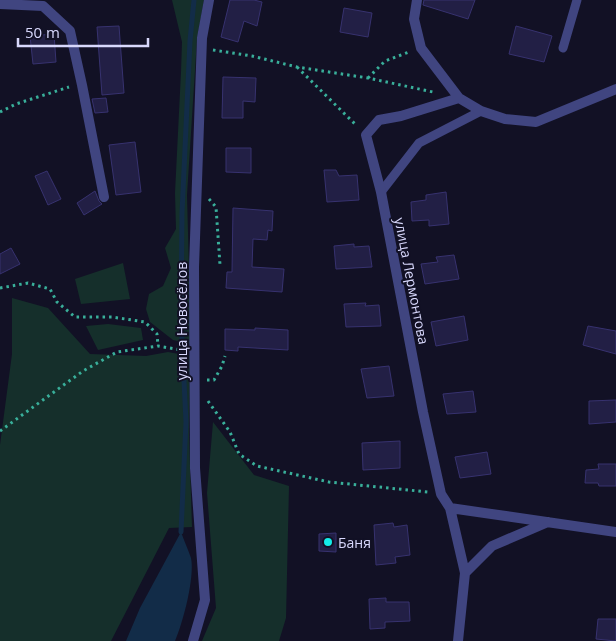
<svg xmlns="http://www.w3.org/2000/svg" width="616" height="641" viewBox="0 0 616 641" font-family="'Open Sans',sans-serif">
	<rect width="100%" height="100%" fill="#121125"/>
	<path fill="#152f2b" d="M172,0H204L197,39L187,195L191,344L173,340L150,322L146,309L149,294L163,286L171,268L165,248L176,229L175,193L181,72L182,42Z
		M123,263L130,299L81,304L75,279Z
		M12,298L48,308L90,354L146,356L168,352L190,356L189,435L192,527L169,528L111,641H0V445L12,354Z
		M108,324L141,328L143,340L98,350L86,326Z
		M213,422L254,475L289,486L286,618L279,641H202L216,608L207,493Z"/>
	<path fill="#122c48" d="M181,532C184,541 188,549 191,558C195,577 183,623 175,641H126L140,608Z"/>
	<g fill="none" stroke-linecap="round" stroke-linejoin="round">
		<path stroke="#122c48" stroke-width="5" d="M181,532L186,422L181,319L182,213L190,41L194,0"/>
	</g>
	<path fill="#221f45" stroke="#37326f" d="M230,0H254L262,2L257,26L244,21L238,42L221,37Z
		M424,0H475L468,19L423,5Z
		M344,8L372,13L368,37L340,32Z
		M119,26L124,93L102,95L97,27Z
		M516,26L552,36L544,62L509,54Z
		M54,34L56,62L33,64L30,36Z
		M223,77L256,78L255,102L243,101V118H222Z
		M106,98L108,112L95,113L92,99Z
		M135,142L141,192L116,195L109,145Z
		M226,148H251V173L226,172Z
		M324,170H336L339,176L357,175L359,200L327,202Z
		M47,171L61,199L48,205L35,176Z
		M95,191L99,201L102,204L84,215L77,203Z
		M446,192L449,224L429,226V220L412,221L411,202L426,200V195Z
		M233,208L273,211L272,231L268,230L267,240L253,239L252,267L284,269L282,292L226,288L227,272H232Z
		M354,244V247L369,246L372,267L336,269L334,246Z
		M11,248L20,264L0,274V254Z
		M454,255L459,279L425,284L421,264L438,262L436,257Z
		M366,303L365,306L379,305L381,326L346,327L344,304Z
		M464,316L468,340L436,346L431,322Z
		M588,326L616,331V354L583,345Z
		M255,328L288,330V350L238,347V351L225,350V329L255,330Z
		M389,366L394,396L367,398L361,369Z
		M473,391L476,412L447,414L443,394Z
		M616,400V422L589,424V401Z
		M400,441V468L363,470L362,443Z
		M487,452L491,474L460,478L455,457Z
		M598,464H616V486H599L598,483H585L586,470L599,469Z
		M393,523L394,527L407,525L410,555L395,557L396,563L376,565L374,525Z
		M336,533V552L319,551V534Z
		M386,598V602H409L410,621L385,622V628L370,629L369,599Z
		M598,619H616V641L596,639Z"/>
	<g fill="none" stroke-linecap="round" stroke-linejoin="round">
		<path stroke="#39af9a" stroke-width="3" stroke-dasharray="2.5 4" stroke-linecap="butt" d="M213,50L252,56L297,67L368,78L433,92
			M297,67L357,126
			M368,78L385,61L409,52
			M0,112L16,104L69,87
			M209,199L216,207L220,265
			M0,288L28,283L50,289L57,302L75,317H112L145,322L157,334L158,346
			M207,380H214L222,366L225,356
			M208,401L230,432L239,454L257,466L329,482L428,492
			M0,431L83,371L117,352L158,346L181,350"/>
		<path stroke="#404580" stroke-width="9" d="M563,48L577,0
			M381,192L419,143L481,111"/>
		<path stroke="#404580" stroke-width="10" d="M417,0L414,19L421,48L459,98L401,116L379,120L366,135L381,192L423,412L441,494L450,508L465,573L458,641
			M0,4L43,6L70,31L82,85L104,197
			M459,98L481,111L505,119L536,122L616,89
			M450,508L616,532
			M465,573L492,546L548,522
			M193,641L205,600L195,468L194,267L202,38L209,0"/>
	</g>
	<circle fill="#14ece9" stroke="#121125" stroke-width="2" cx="328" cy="542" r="5"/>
	<g text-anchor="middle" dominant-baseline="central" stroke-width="4" stroke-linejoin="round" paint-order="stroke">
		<g font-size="14" fill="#d8d8fc" stroke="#121125">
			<text transform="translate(412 281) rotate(79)">улица Лермонтова</text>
			<text transform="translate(181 321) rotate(-90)">улица Новосёлов</text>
		</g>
		<g font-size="14" fill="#d8d8fc" stroke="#121125" text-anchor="start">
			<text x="338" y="542">Баня</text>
		</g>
	</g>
	<path d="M18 38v8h130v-8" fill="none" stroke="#d8d8fc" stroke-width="2.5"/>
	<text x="25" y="38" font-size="15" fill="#d8d8fc" stroke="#121125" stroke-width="4" paint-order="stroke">50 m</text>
</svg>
